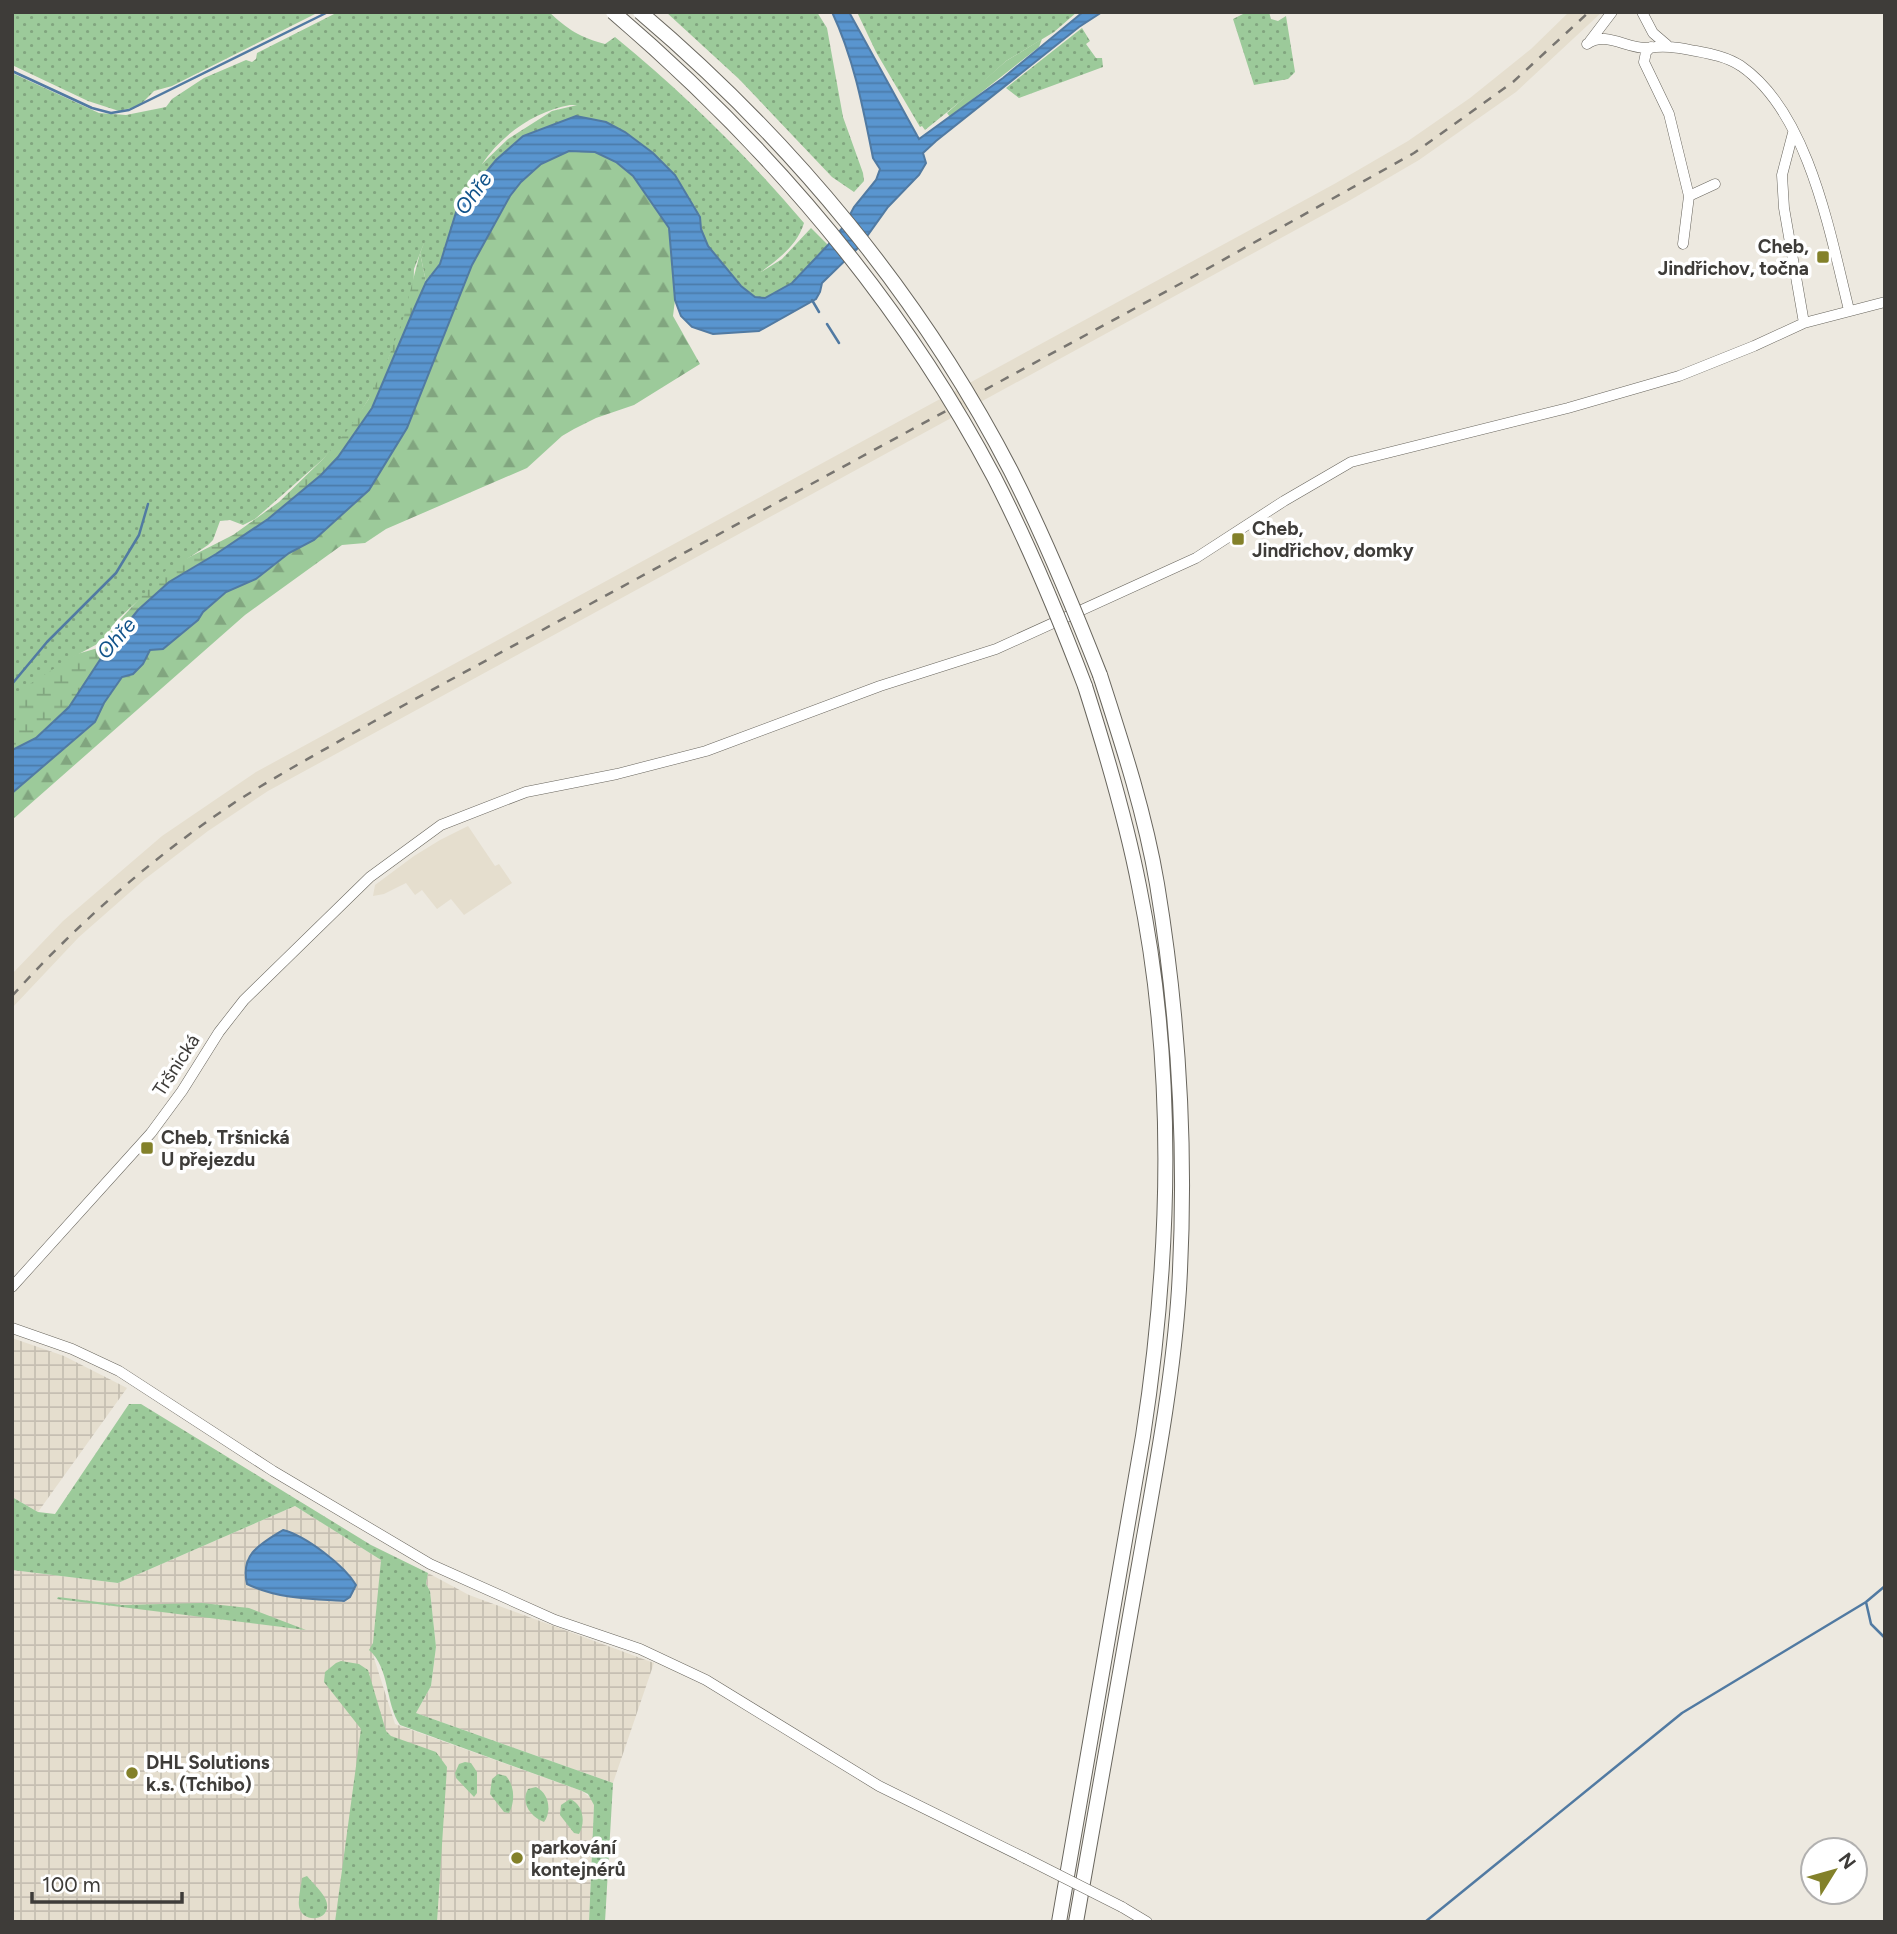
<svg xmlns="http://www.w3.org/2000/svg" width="1897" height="1934" viewBox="0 0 1897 1934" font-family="Figtree,sans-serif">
	<defs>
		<pattern id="industrial-grid" width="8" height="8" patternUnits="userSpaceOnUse" patternTransform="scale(1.75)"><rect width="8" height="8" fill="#e5dece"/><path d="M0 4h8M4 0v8" fill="none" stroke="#c6bfb2"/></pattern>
		<pattern id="grass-dots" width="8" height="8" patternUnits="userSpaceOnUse" patternTransform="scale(1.75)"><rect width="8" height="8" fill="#9cca9a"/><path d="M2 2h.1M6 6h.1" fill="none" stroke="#81a57f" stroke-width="1.8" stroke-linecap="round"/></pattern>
		<pattern id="forest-firs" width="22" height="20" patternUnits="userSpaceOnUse" patternTransform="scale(1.75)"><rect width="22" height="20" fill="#9cca9a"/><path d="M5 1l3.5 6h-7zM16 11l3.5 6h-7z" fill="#81a57f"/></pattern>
		<pattern id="wetland-marsh" width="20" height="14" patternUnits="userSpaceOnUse" patternTransform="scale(1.75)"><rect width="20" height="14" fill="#9cca9a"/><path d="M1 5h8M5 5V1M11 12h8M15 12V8" fill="none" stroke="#81a57f"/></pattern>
		<pattern id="water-rules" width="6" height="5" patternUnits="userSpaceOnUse" patternTransform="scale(1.75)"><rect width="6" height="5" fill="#5995cf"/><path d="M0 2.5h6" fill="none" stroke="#4b7ba9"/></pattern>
	</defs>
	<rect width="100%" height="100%" fill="#ede9e0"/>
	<path fill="#e5dece" d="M1569,12H1602L1516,92L1419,160L1347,202L268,791L208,831L145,879L79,937L12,1008V974L63,921L162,836L256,772L1336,183L1408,141L1470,98L1531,49Z
		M468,826L495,866L499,864L512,883L464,915L451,899L437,909L422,890L415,895L406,883L384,894L373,896L375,885L414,856L440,840Z"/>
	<path fill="url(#industrial-grid)" d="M12,1338L64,1356L127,1388L38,1512L12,1497Z
		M295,1506L381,1560L374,1658L395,1724L582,1791L592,1799L594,1805L589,1922H12V1570L118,1583Z
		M428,1573L469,1595L654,1663L613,1783L416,1713L431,1686L436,1647L430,1591L426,1584Z"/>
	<path fill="url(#grass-dots)" fill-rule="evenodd" d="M12,12H319L172,86L154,91L139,106L119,111L88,101L12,65Z
		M338,12H549C567,29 581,38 605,44L615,37C684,93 746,155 804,223C797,246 778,259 761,272L782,259L811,228L828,245L792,283L765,298L755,297L741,286L708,246L701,229L700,217L675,175L653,153L625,132L576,116L523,136L496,160L458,206L440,264L426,282L420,253L426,238L414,269L413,299L378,384L348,432L322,460L255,519L243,525L230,520L220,521L213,540L208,545L175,567L118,619L101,642L75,656L12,701V73L99,113L126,115L166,107L172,99L204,78L246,60L252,62L256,59L257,53ZM570,105H577L552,111L508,139L482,164C502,134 536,111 570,105Z
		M666,12H817L827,28L843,117L863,173L864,181L854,192L832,177L739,79Z
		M857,12H1077L1054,32L1006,61L972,92L925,130L922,126L920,127L876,52Z
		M1247,12H1269L1271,19L1278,21L1286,16L1295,72L1288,79L1254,85L1233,19Z
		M1082,28L1090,41L1086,44L1096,58H1102L1103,67L1019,98L1006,88Z
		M129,1404H141L371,1545L428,1573L426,1584L430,1591L436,1647L431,1686L416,1713L613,1783L605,1922H589L594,1805L588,1794L582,1791L400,1725C385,1703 390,1668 369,1650L373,1643L381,1560L295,1506L118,1583L12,1570V1497L38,1512L55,1514Z
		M58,1597L122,1605L202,1603L249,1608L306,1630L57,1599Z
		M341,1661L359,1664L368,1670L386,1731L391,1736L436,1752L447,1767L437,1922H335L361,1729L324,1682L325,1672L336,1663Z
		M465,1762L471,1763L477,1772V1793L474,1797L456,1778L455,1773L459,1764Z
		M498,1774L506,1776C515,1786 515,1802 509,1813L504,1812L490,1794L492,1779Z
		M536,1787C549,1793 552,1811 544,1822C531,1817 520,1803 528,1789Z
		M570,1799C583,1804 586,1822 579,1834L574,1833L560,1815L561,1805Z
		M307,1876C313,1883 321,1891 325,1898C336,1920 302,1926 299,1906C298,1898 301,1887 302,1878Z"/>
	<path fill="url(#forest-firs)" d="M1042,39L1039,47L950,117L947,113L1006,61Z
		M577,150L595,152L616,162L633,176L669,228L675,300L673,316L700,364L634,405L596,418L574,429L562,436L527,468L386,529L365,543L342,545L245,615L12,820V793L94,722L104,703L122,677L133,674L143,664L150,650L163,649L198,620L203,612L226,592L256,579L289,553L314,540L369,490L407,428L472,265L510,196L521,182L541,164L569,151Z"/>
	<path fill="url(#wetland-marsh)" d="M420,253L426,282L372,408L338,457L321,475L268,519L216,554L190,569L109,646L69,707L36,738L12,750V700L25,687L77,654L98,648L117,623L168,568L233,535L279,502L322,460L346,432L368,400L388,359L403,319Z"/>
	<path fill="url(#water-rules)" stroke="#517aa2" stroke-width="2" d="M832,12H849L919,139L1003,78L1083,12H1102L1079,27L936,141L923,153L926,163L919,175L888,207L860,246L822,283L820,292L816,299L759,331L713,334L692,327L681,316L675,300L669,228L633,176L616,162L595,152L569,151L541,164L521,182L510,196L472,265L407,428L369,490L314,540L289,553L256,579L226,592L203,612L198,620L163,649L150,650L143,664L133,674L122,677L104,703L95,722L12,793V750L36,738L69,707L109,646L138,610L169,582L216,554L268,519L321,475L338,457L372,408L414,309L426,282L440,264L458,206L496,160L523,136L576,116L606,122L625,132L653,153L675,175L700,217L701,229L708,246L741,286L755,297L765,298L792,283L828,245L844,226L854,207L876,180L880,169L873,158C863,108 854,59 832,12Z
		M283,1530C306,1536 344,1565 356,1585L350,1597L344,1601C311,1599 278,1599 247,1584C240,1554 260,1544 283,1530Z"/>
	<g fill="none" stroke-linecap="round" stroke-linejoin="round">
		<path stroke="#517aa2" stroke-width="2.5" d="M12,71L92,108L111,113L129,110L328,12
			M812,300L819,312
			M827,324L839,343
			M12,684L47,642L116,573L139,535L148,504
			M1866,1602L1871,1624L1885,1638
			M1425,1922L1682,1713L1866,1602L1885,1586"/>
		<g stroke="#68655d" stroke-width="11">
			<path id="minor" d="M1642,12L1653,33L1667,45
				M1590,41L1612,12
				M1587,44C1606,30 1628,50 1649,48C1665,45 1679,48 1696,51C1712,54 1727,57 1741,66C1809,113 1830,234 1849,310
				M1651,47L1646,52L1644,62L1669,114L1689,196L1683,244
				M1793,133L1782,175L1784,208L1804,323
				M1689,196L1715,184
				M12,1287L151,1133L182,1091L219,1032L244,1000L370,877L441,825L526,792L617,774L706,751L880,686L996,649L1196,558L1284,501L1351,462L1568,408L1679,376L1754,346L1804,323L1885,302
				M12,1328L72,1349L119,1371L273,1471L430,1564L555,1620L640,1649L706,1680L879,1786L1025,1858
				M1122,1907L1147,1922"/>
		</g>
		<g stroke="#68655d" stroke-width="16">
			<path id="highway" d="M1059,1922L1143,1436C1171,1255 1176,1067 1139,886C1126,819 1106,752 1085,686
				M1076,1922C1097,1803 1118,1684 1139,1565C1155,1474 1173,1381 1179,1289C1187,1153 1179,1017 1157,884C1145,813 1122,743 1100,675"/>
		</g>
		<use href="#minor" stroke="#fff" stroke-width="10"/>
		<use href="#highway" stroke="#fff" stroke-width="14"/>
		<path stroke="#787570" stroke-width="2.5" stroke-dasharray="9 9" stroke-linecap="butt" d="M12,996C79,922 154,856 237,801C281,773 326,749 371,723L1189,279L1414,153L1513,82L1589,12"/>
		<g stroke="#68655d" stroke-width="11" stroke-linecap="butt">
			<path id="minor-bridge" d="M1025,1858L1122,1907"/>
		</g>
		<g stroke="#68655d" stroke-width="16" stroke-linecap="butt">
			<path id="highway-bridge" d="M613,12C767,144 899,297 994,477C1029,545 1058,615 1085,686
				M640,12C791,140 920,295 1011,471C1045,538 1073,606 1100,675"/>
		</g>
		<use href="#minor-bridge" stroke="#fff" stroke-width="10"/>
		<use href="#highway-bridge" stroke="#fff" stroke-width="14"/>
	</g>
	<g fill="#83812a" stroke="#fff" stroke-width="2.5">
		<rect x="1816" y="250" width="14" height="14" rx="3.5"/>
		<rect x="1231" y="532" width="14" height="14" rx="3.5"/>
		<rect x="140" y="1141" width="14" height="14" rx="3.5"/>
		<circle cx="132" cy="1773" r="7"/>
		<circle cx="517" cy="1858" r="7"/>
	</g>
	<g text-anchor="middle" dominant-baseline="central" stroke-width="7" stroke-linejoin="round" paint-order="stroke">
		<g font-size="19" font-weight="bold" fill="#3e3c39" stroke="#fff" text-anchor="start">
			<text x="1809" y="246" text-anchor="end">Cheb,<tspan x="1809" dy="22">Jindřichov, točna</tspan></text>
			<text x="1252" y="528">Cheb,<tspan x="1252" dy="22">Jindřichov, domky</tspan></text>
			<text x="161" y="1137">Cheb, Tršnická<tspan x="161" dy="22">U přejezdu</tspan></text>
			<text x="146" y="1762">DHL Solutions<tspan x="146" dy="22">k.s. (Tchibo)</tspan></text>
			<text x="531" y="1847">parkování<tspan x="531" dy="22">kontejnérů</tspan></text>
		</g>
		<g font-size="19" fill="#3e3c39" stroke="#fff">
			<text transform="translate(176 1065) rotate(-57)">Tršnická</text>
		</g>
		<g font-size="21" font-style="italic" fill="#11538a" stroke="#fff">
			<text transform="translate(473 193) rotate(-54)">Ohře</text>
			<text transform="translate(116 638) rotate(-49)">Ohře</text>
		</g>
	</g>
	<rect width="1897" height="1934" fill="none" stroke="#3e3c39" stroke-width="28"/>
	<g transform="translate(1834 1871) rotate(53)"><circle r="33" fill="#ffffff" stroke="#b2b1b0" stroke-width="2"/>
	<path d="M0-5L12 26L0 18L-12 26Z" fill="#83812a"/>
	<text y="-10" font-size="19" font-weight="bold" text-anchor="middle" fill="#3e3c39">N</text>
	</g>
	<path d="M32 1892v10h150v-10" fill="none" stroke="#3e3c39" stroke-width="3.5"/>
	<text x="42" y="1892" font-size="21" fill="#3e3c39" stroke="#ffffff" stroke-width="5" paint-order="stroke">100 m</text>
</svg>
